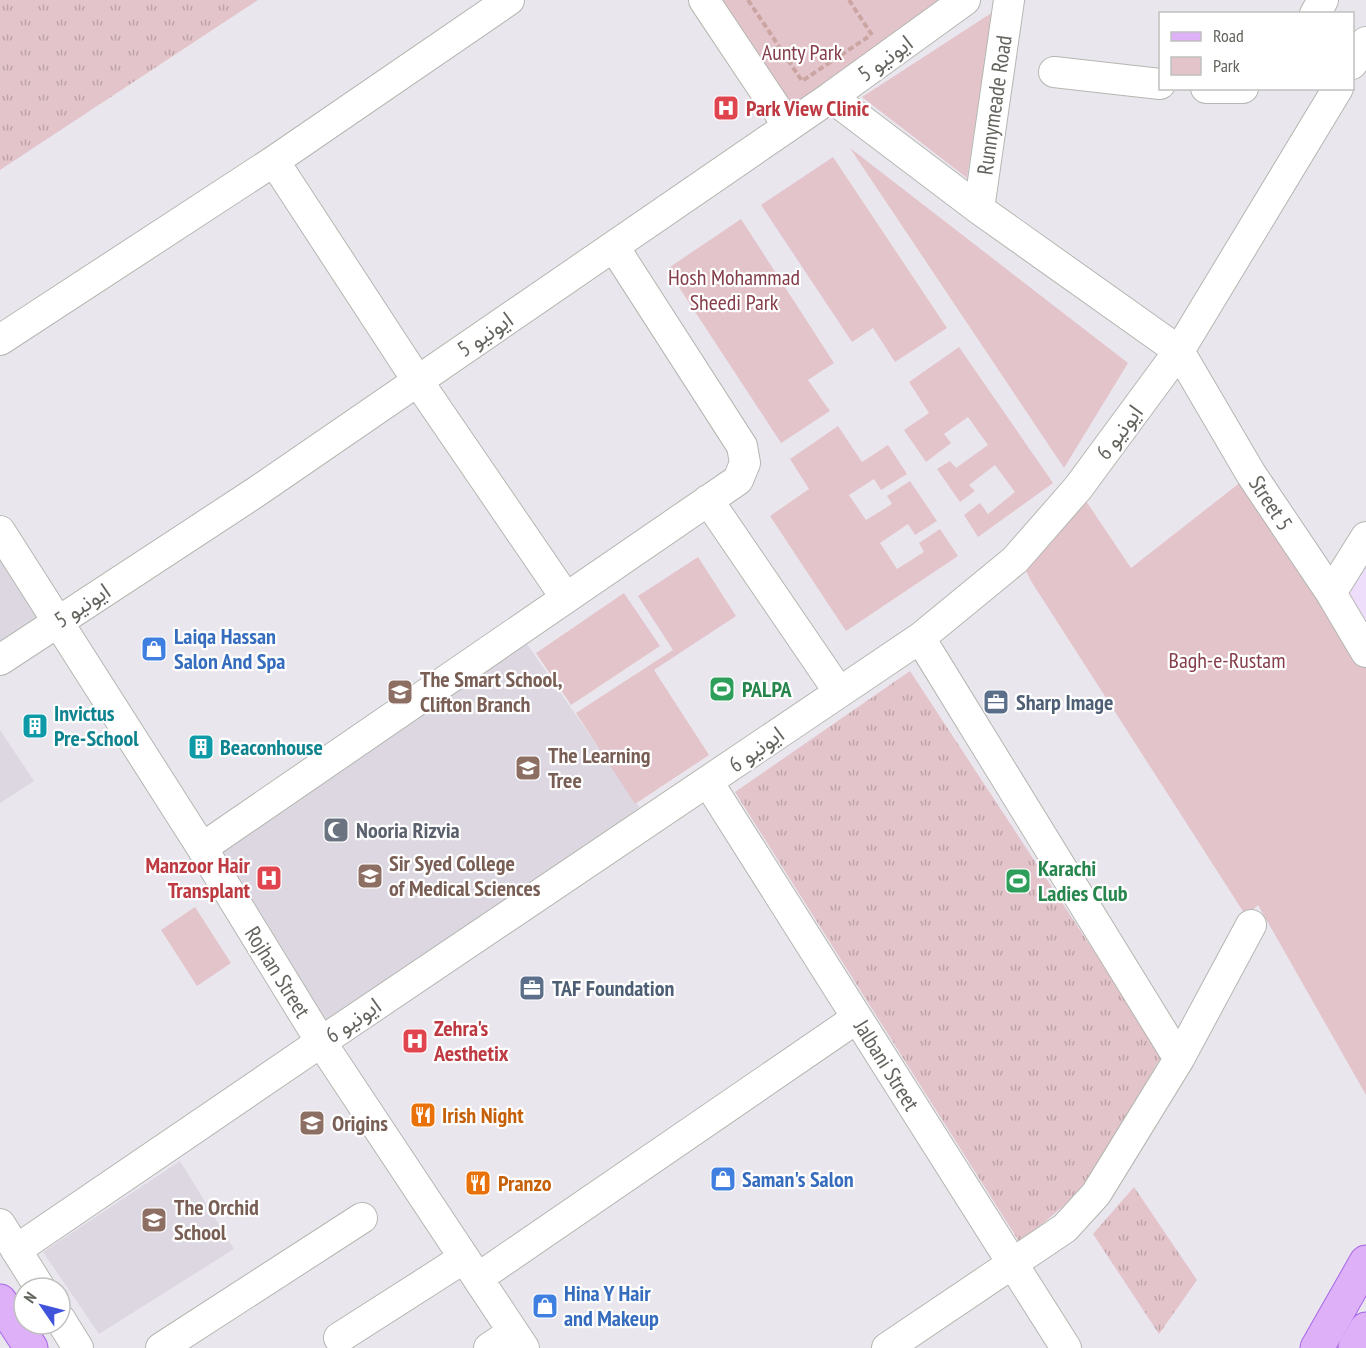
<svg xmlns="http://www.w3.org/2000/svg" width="1366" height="1348" viewBox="0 0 1366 1348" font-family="'PT Sans Narrow','Noto Sans Arabic',sans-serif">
	<defs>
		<pattern id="grass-tufts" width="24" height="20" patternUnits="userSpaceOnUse" patternTransform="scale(1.5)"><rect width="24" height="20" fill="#e4c4cb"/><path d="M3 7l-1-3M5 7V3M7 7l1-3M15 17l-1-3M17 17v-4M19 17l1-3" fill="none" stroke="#bca3a8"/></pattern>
	</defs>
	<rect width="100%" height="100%" fill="#eae6ee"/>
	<path fill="#eedefb" d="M1366,540V652L1332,596Z"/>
	<path fill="#dcd7e1" d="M0,531L58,621L0,660Z
		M518,631L653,827L327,1046L202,848Z
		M0,730L34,781L0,803Z
		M180,1161L234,1249L99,1334L43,1252Z"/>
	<path fill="url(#grass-tufts)" d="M0,0H258L0,170Z
		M910,671L1162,1055L1088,1185L1020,1243L735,792Z
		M1134,1187L1197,1280L1159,1334L1093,1234Z"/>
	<path fill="#e4c4cb" d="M706,0H965L788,126Z
		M993,12L967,178L862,97Z
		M850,148L1128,363L1064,468Z
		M833,157L947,328L895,362L873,328L852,342L761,205Z
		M741,219L834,363L808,380L830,411L781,443L667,269Z
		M959,347L1053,483L978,537L964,515L980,503L988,514L1015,492L995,465L969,485L975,491L960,502L937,469L950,461L956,468L988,445L968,417L944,434L951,443L926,462L904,430L929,413L909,382Z
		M838,426L862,462L888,445L907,474L881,490L874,479L849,495L866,520L892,504L887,496L910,481L937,521L915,535L908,524L880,543L897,569L924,552L919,543L940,529L958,556L846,631L770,516L809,489L790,459Z
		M1251,474L1366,652V1095L1258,905L1246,916L1031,581L1022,563L1084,498L1131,568Z
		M698,557L736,616L654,670L709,755L635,804L576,713L673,650L638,596Z
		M624,593L660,646L571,705L536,653Z
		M195,907L231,963L197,986L161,930Z"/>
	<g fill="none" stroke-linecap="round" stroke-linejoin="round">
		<g stroke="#b4b7b1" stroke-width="32">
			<path id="minor" d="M704,0L788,126
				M1315,14L1323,0
				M1352,64L1366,42
				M1054,72L1160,84
				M1206,88H1243
				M831,97L979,209L1179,351L1251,474L1331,593L1366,652
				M274,161L417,380L566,598
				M979,209L1009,0
				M0,340L274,161L509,0
				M708,500L839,692
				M0,531L202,848L321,1042L524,1348
				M1331,593L1366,537
				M920,638L1179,1059
				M0,660L256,492L831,97L965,0
				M708,782L1066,1348
				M202,848L738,480L745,463L742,446L614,247
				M0,1224L40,1288
				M16,1250L321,1042L920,638L1015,560L1078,488L1179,351L1338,88
				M478,1278L857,1018
				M60,1319L78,1348
				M339,1338L464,1258
				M161,1348L362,1218
				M489,1348L513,1332
				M887,1348L1065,1228L1096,1194L1179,1059L1251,925"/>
		</g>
		<g stroke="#a767e6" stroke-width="35">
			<path id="major" d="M0,1301L31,1348
				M1317,1348L1366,1262
				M1355,1348L1366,1329"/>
		</g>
		<path stroke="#cba5a2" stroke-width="4" stroke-dasharray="6 3" stroke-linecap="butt" d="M748,0L802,81L868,37
			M849,0L872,35"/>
		<use href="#minor" stroke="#fff" stroke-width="30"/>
		<use href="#major" stroke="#ddb0f8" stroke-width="33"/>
	</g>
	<defs>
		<g id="hospital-square" transform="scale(1.35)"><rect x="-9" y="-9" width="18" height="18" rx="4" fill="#e0444e" stroke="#fff"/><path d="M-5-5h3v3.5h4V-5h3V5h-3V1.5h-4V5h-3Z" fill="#fff"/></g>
		<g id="shop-square" transform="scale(1.35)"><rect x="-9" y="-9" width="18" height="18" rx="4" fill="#3f7fe0" stroke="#fff"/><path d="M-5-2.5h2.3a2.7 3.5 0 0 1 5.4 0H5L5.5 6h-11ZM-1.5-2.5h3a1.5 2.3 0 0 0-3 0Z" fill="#fff"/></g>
		<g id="stadium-square" transform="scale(1.35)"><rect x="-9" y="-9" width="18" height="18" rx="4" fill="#2e9e5b" stroke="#fff"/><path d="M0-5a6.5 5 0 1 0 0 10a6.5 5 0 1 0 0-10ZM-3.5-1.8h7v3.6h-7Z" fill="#fff"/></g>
		<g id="school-square" transform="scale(1.35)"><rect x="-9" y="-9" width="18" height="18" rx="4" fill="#8d6e63" stroke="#fff"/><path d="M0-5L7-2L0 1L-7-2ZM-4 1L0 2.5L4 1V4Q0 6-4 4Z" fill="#fff"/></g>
		<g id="office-square" transform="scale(1.35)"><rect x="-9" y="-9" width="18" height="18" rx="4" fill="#5c6f8a" stroke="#fff"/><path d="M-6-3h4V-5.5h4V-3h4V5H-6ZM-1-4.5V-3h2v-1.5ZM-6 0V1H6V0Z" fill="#fff"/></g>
		<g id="building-square" transform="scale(1.35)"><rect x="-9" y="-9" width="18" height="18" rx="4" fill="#0f9aa8" stroke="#fff"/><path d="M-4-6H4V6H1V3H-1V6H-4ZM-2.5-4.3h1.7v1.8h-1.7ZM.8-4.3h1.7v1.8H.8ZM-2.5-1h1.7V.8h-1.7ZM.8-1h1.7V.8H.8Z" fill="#fff"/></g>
		<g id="mosque-square" transform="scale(1.35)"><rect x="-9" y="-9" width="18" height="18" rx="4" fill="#6b7280" stroke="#fff"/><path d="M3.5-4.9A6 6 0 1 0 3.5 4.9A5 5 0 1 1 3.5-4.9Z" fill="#fff"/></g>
		<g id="university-square" transform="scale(1.35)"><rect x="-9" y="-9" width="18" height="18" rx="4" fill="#8d6e63" stroke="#fff"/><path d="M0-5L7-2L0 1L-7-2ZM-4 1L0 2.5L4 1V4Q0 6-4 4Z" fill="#fff"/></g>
		<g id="restaurant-square" transform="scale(1.35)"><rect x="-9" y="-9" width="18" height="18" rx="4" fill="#e8710a" stroke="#fff"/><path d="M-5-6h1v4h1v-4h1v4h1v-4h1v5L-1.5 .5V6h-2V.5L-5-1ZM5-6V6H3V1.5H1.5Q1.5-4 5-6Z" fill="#fff"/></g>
	</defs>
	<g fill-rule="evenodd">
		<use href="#hospital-square" x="726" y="108"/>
		<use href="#shop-square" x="154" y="649"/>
		<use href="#stadium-square" x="722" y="689"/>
		<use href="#school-square" x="400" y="692"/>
		<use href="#office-square" x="996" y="702"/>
		<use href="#building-square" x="35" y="726"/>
		<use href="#building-square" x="201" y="747"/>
		<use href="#school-square" x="528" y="768"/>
		<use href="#mosque-square" x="336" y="830"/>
		<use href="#university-square" x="370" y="876"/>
		<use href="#hospital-square" x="269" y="878"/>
		<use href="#stadium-square" x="1018" y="881"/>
		<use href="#office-square" x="532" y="988"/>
		<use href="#hospital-square" x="415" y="1041"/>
		<use href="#restaurant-square" x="423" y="1115"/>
		<use href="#school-square" x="312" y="1123"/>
		<use href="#shop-square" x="723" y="1179"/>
		<use href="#restaurant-square" x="478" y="1183"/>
		<use href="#school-square" x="154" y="1220"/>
		<use href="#shop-square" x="545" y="1306"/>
	</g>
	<g text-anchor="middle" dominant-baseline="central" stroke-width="4.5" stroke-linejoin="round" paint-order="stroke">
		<g font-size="22" fill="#843d49" stroke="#fff">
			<text x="802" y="52">Aunty Park</text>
			<text x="734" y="277">Hosh Mohammad<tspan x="734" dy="25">Sheedi Park</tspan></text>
			<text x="1227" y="660">Bagh-e-Rustam</text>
		</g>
		<g font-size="22" fill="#62655d" stroke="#fff">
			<text transform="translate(885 58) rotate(-36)">ایونیو 5</text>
			<text transform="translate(994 105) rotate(-82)">Runnymeade Road</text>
			<text transform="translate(485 334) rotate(-34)">ایونیو 5</text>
			<text transform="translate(1119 432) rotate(-53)">ایونیو 6</text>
			<text transform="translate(1271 503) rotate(57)">Street 5</text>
			<text transform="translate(82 605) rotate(-33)">ایونیو 5</text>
			<text transform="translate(756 749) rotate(-35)">ایونیو 6</text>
			<text transform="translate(278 972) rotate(58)">Rojhan Street</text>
			<text transform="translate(353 1020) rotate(-34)">ایونیو 6</text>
			<text transform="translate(887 1065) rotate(58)">Jalbani Street</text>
		</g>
		<g font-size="22" font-weight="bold" fill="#be3a42" stroke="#fff" text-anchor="start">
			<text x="746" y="108">Park View Clinic</text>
			<text x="250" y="865" text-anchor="end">Manzoor Hair<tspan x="250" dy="25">Transplant</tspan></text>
			<text x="434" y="1028">Zehra's<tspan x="434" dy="25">Aesthetix</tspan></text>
		</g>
		<g font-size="22" font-weight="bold" fill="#366cbe" stroke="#fff" text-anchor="start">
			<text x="174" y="636">Laiqa Hassan<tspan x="174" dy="25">Salon And Spa</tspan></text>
			<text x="742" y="1179">Saman's Salon</text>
			<text x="564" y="1293">Hina Y Hair<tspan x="564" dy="25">and Makeup</tspan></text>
		</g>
		<g font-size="22" font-weight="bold" fill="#785e54" stroke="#fff" text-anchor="start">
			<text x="420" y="679">The Smart School,<tspan x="420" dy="25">Clifton Branch</tspan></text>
			<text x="548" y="755">The Learning<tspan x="548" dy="25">Tree</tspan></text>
			<text x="389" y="863">Sir Syed College<tspan x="389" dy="25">of Medical Sciences</tspan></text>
			<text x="332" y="1123">Origins</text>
			<text x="174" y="1207">The Orchid<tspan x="174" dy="25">School</tspan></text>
		</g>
		<g font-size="22" font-weight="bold" fill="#27864d" stroke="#fff" text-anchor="start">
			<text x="742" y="689">PALPA</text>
			<text x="1038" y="868">Karachi<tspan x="1038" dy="25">Ladies Club</tspan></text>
		</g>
		<g font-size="22" font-weight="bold" fill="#4e5e75" stroke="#fff" text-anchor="start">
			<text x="1016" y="702">Sharp Image</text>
			<text x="552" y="988">TAF Foundation</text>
		</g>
		<g font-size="22" font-weight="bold" fill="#0d838f" stroke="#fff" text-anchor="start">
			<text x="54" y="713">Invictus<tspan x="54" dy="25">Pre-School</tspan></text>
			<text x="220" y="747">Beaconhouse</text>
		</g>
		<g font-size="22" font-weight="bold" fill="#5b616d" stroke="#fff" text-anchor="start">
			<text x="356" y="830">Nooria Rizvia</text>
		</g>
		<g font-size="22" font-weight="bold" fill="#c56008" stroke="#fff" text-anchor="start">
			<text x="442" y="1115">Irish Night</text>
			<text x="498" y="1183">Pranzo</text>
		</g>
	</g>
	<rect x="1159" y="12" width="195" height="78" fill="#ffffff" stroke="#c0c1be" stroke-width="1.5"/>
	<rect x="1171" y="32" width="30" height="9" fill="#ddb0f8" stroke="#c0c1be" stroke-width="1.5"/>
	<text x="1213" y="42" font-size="18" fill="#62655d">Road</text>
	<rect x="1171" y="57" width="30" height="18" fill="#e4c4cb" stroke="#c0c1be" stroke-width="1.5"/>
	<text x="1213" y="72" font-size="18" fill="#62655d">Park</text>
	<g transform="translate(42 1306) rotate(305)"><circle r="28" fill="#ffffff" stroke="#c0c1be" stroke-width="1.5"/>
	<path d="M0-4.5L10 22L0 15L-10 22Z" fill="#3f54db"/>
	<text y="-9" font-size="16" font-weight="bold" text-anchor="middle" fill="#62655d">N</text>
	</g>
</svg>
